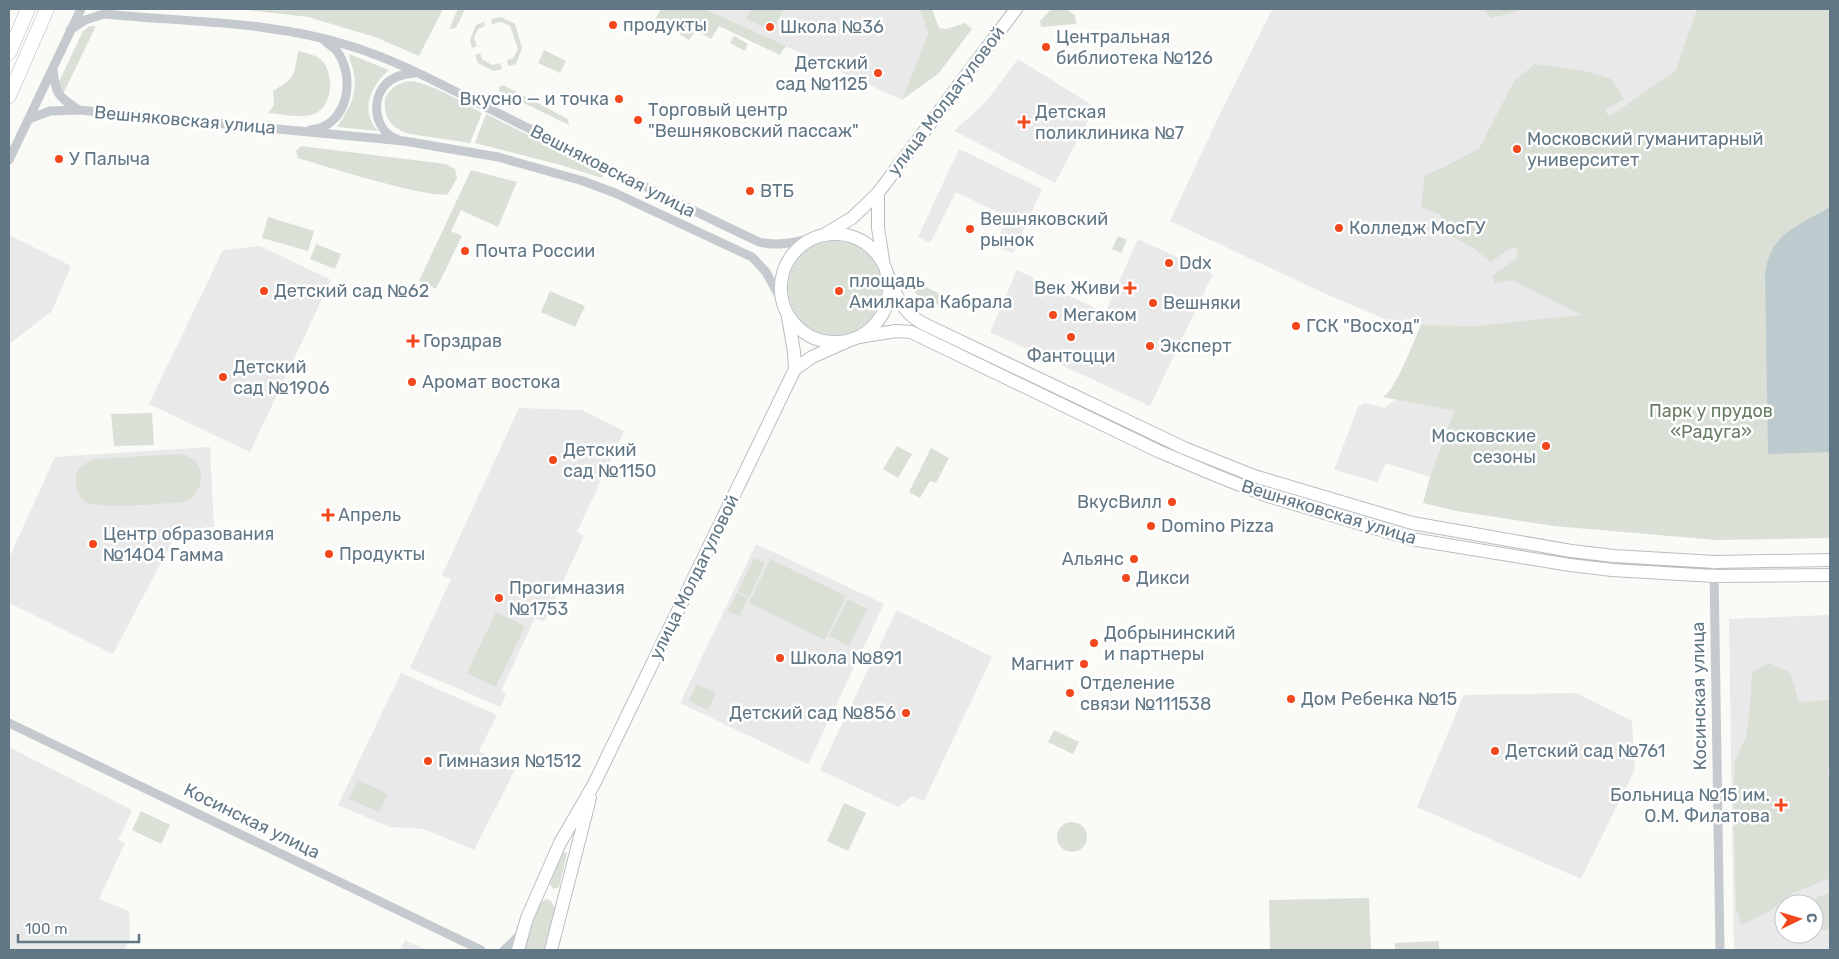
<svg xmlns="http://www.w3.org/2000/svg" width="1839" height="959" viewBox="0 0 1839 959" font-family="Rubik,sans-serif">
	<rect width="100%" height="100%" fill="#fafaf7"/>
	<path fill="#e8e9e8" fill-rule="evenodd" d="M705,9H920L928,34L902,100Z
		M1272,9H1830L1742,302L1476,326L1399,325L1326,294L1170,221L1219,116Z
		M1018,59L1095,107L1055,183L954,131L985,103Z
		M959,149L1042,189L1013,253L1002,249L1004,245L997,241L1008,217L956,192L930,243L918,237Z
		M9,235L71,266L52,311L9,344Z
		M1138,239L1213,274L1150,406L990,332L1017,270L1105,313Z
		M260,246L331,280L250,452L149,404L223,250Z
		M1396,399L1454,411L1430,477L1386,463L1377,482L1334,470L1358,407L1365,403L1385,408Z
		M519,408L582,410L624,431L577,532L584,536L544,622L535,618L501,691L506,694L501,707L410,668L451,579L442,575Z
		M210,447L214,527L178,530L113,654L9,603V558L55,457Z
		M756,544L884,604L808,764L680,703Z
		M897,610L992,657L924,801L912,796L898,807L820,770Z
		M1830,615V950H1734L1729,619ZM1784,904H1814V934H1784Z
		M401,673L497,715L479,751L515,770L474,850L424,829L390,827L338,805Z
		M1576,693L1632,721L1635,769L1581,879L1417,807L1464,695Z
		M9,747L132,810L118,840L125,843L99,899L129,911L130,938L125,950H9Z
		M405,940L426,950H400Z"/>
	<path fill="#dae0d6" d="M240,9H443L419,56L375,37L308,17Z
		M458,9H465L456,28L449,29Z
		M661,9H705L786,46L780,55L719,26L711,39L696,30L689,40L655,19Z
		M751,9H783L773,31L746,19Z
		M920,9H932L939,28L946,29L965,23L972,29L939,73L902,100L928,34Z
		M1051,9H1070L1069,12L1075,15L1076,24L1041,27L1040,21Z
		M1485,9H1519L1518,11L1491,18Z
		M1697,9H1830V538L1716,540L1554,526L1456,511L1423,503L1430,477L1454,411L1383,397C1397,388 1413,342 1421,325L1476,326L1582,315L1512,280L1495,283L1492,276L1517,258L1518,250L1512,247L1491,262L1473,248L1441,230V215L1421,207L1425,175L1440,169L1479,149L1514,81L1535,64L1584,71L1611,79L1624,99L1605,110L1609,117L1676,70Z
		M501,17L515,24L522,48L516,64L508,66L507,60L513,58L518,49L510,26L501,22L492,24L491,19Z
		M484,22L485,26L478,29L474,38L477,46L472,48L470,40L476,25Z
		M90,26H96L63,94L59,86V82L83,31Z
		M734,36L748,44L745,51L730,43Z
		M544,50L566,61L560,73L538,63Z
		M298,51C306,53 313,54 320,59C336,72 333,110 311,115C297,118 281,114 268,113L274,105L273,91C295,78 294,76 298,51Z
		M480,53L482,59L492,65L500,63L502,69L493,71L478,63L475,55Z
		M349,54L389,70C371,86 359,110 378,131L337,127C348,111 358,94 354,73C353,67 349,60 349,54Z
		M412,81C437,86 460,101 482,113L470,143L410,134C391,128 383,118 385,98C392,87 398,82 412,81Z
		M503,85L568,119L569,125L499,91V87Z
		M486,114L605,173L602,178L557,164L475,143Z
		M301,146L446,164L455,169L457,178L448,194C432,200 321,165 298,158L296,151Z
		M471,170L517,182L498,227L461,210L451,231L462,236L436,289L419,281Z
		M268,217L314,231L308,251L262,238Z
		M1118,236L1127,240L1121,253L1112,249Z
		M788 288a47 47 0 1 1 94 0a47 47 0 1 1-94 0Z
		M316,244L341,254L335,269L310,259Z
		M909,279L953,300L950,306C943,309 922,299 916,294C912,290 910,284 909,279Z
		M550,291L585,306L575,327L541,312Z
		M152,413L154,445L114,446L111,414Z
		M897,446L912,454L898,478L883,469Z
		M931,448L949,458L936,483L930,481L920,498L909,492Z
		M180,454C207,458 208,492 184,502C163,503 103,510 86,502C78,498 75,487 76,478C77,466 86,462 97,459Z
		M754,558L765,563L749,597L738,591Z
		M770,559L846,596L825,640L749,603Z
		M737,593L748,598L740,616L728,611Z
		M848,599L867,609L849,646L829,636Z
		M496,612L525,626L496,687L467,673Z
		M1769,663L1790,672L1799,702L1830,700V764C1826,770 1827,775 1830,780V878L1791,894L1770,911L1741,925L1736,908L1733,796L1735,761L1746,737L1750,706L1752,672Z
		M697,684L716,693L708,710L689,701Z
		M1054,730L1079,742L1073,754L1048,742Z
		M358,780L388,794L379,812L349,799Z
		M844,803L866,813L848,851L827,841Z
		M141,811L170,825L161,844L132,830Z
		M1057 837a15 15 0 1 1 30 0a15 15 0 1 1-30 0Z
		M566,852L567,854L559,887L553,889L550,884L562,853Z
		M1830,893V930H1817L1814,912L1817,897Z
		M1369,898L1371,950H1270L1269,900Z
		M546,899L551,901L555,908L544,950H527L523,948L538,904Z
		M1439,941V950H1395V943Z"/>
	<path fill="#bdcace" d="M1830,207V452L1768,454L1765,275C1769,233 1799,226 1830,207Z"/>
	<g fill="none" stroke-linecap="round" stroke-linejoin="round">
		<g stroke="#b7bec3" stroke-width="14">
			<path id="secondary" d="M878,193V228L883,260
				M827,233L852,218L878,193L1016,9
				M781 288a54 54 0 1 1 108 0a54 54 0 1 1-108 0Z
				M886,271C895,293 901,311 922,323L1184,448L1254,476L1412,523L1571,551L1614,556L1715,562L1830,560
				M788,317L794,352L795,369
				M859,337L896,331L911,332L1158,451L1215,475L1265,495L1411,539L1570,565L1612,570L1714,576L1830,575
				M518,950L527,918L560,843L594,784L795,369L812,357L848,341
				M551,950L590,798"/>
		</g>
		<g stroke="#b6bcc0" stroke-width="15">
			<path id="primary" d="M9,53L28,9
				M9,96L47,9"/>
		</g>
		<path stroke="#c5cace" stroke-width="9" d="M70,30L85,20L104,14C185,22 270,21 347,45C401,61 451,90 502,115C587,158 672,201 759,242C777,247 797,242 815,237
			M53,70C56,96 58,96 79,110
			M29,119L50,111L79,110L404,141L498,157L583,181L615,193L752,257L766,272L783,303
			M310,130C348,127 357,77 336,50C333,47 328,44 324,40
			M397,139C376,132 370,102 385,85C392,77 403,74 414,73
			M9,160L81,9
			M1714,571L1720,950
			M9,723L481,950
			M504,950L513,942L521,933"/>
		<use href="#secondary" stroke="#fff" stroke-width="12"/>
		<use href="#primary" stroke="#fff" stroke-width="14"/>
	</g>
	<g fill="#f4471d" stroke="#fff" stroke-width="2">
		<circle cx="613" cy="25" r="5"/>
		<circle cx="770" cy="27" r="5"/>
		<circle cx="1046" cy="47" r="5"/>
		<circle cx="878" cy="73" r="5"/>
		<circle cx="619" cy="99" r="5"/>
		<circle cx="638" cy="120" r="5"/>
		<path d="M1021.5 114.5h5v5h5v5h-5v5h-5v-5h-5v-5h5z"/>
		<circle cx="1517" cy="149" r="5"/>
		<circle cx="59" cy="159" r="5"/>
		<circle cx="750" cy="191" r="5"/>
		<circle cx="1339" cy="228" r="5"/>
		<circle cx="970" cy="229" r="5"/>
		<circle cx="465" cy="251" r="5"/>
		<circle cx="1169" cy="263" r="5"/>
		<path d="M1127.5 280.5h5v5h5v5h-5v5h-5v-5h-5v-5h5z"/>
		<circle cx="264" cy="291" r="5"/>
		<circle cx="839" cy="291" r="5"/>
		<circle cx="1153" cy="303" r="5"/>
		<circle cx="1053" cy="315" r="5"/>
		<circle cx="1296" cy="326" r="5"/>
		<circle cx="1071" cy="337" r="5"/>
		<path d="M410.5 333.5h5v5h5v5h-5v5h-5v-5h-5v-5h5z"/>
		<circle cx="1150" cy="346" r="5"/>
		<circle cx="223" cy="377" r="5"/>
		<circle cx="412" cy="382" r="5"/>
		<circle cx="1546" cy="446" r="5"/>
		<circle cx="553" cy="460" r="5"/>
		<circle cx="1172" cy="502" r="5"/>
		<path d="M325.5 507.5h5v5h5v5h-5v5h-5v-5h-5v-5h5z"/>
		<circle cx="1151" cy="526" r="5"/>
		<circle cx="93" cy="544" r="5"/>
		<circle cx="329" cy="554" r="5"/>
		<circle cx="1134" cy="559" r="5"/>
		<circle cx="1126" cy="578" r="5"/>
		<circle cx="499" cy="598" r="5"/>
		<circle cx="1094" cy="643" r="5"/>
		<circle cx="780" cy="658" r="5"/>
		<circle cx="1084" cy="664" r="5"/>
		<circle cx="1070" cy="693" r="5"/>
		<circle cx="1291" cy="699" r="5"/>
		<circle cx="906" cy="713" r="5"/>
		<circle cx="1495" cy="751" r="5"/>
		<circle cx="428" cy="761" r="5"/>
		<path d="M1778.5 797.5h5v5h5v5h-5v5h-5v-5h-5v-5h5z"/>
	</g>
	<g text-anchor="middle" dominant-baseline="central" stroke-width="5" stroke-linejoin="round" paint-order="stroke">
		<g font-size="18" fill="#627785" stroke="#fff" text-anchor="start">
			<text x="623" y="25">продукты</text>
			<text x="780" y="27">Школа №36</text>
			<text x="1056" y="37">Центральная<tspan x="1056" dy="21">библиотека №126</tspan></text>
			<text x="868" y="63" text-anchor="end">Детский<tspan x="868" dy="21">сад №1125</tspan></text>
			<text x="609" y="99" text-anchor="end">Вкусно — и точка</text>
			<text x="648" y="110">Торговый центр<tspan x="648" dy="21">"Вешняковский пассаж"</tspan></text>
			<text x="1035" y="112">Детская<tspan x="1035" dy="21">поликлиника №7</tspan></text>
			<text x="1527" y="139">Московский гуманитарный<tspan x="1527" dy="21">университет</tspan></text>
			<text x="69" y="159">У Палыча</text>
			<text x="760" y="191">ВТБ</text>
			<text x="980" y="219">Вешняковский<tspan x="980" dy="21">рынок</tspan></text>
			<text x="1349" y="228">Колледж МосГУ</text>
			<text x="475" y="251">Почта России</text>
			<text x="1179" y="263">Ddx</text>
			<text x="849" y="281">площадь<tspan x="849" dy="21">Амилкара Кабрала</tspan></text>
			<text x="1120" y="288" text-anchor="end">Век Живи</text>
			<text x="274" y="291">Детский сад №62</text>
			<text x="1163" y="303">Вешняки</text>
			<text x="1063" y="315">Мегаком</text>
			<text x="1306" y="326">ГСК "Восход"</text>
			<text x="423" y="341">Горздрав</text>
			<text x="1160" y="346">Эксперт</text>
			<text x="1071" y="356" text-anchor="middle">Фантоцци</text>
			<text x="233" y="367">Детский<tspan x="233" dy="21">сад №1906</tspan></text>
			<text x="422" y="382">Аромат востока</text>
			<text x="1536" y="436" text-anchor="end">Московские<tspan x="1536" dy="21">сезоны</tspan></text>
			<text x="563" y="450">Детский<tspan x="563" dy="21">сад №1150</tspan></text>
			<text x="1162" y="502" text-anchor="end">ВкусВилл</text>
			<text x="338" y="515">Апрель</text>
			<text x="1161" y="526">Domino Pizza</text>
			<text x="103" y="534">Центр образования<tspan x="103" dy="21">№1404 Гамма</tspan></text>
			<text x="339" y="554">Продукты</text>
			<text x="1124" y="559" text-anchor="end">Альянс</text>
			<text x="1136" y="578">Дикси</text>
			<text x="509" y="588">Прогимназия<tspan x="509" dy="21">№1753</tspan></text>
			<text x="1104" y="633">Добрынинский<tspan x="1104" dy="21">и партнеры</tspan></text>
			<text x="790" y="658">Школа №891</text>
			<text x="1074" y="664" text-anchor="end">Магнит</text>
			<text x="1080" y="683">Отделение<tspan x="1080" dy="21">связи №111538</tspan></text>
			<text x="1301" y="699">Дом Ребенка №15</text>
			<text x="896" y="713" text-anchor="end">Детский сад №856</text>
			<text x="1505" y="751">Детский сад №761</text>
			<text x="438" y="761">Гимназия №1512</text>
			<text x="1770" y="795" text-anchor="end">Больница №15 им.<tspan x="1770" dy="21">О.М. Филатова</tspan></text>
		</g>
		<g font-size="18" fill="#627785" stroke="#fff">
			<text transform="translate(946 101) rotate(-53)">улица Молдагуловой</text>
			<text transform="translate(185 120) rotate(5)">Вешняковская улица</text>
			<text transform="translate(613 171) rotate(27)">Вешняковская улица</text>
			<text transform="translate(1329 512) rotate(17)">Вешняковская улица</text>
			<text transform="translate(694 577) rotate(-64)">улица Молдагуловой</text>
			<text transform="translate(1699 696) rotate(-91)">Косинская улица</text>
			<text transform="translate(252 821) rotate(26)">Косинская улица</text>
		</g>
		<g font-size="18" fill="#677c62" stroke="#fff">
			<text x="1711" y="411">Парк у прудов<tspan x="1711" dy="21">«Радуга»</tspan></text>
		</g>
	</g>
	<rect width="1839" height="959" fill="none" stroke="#627785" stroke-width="20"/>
	<g transform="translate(1799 919) rotate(85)"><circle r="24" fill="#ffffff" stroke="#c0c9ce"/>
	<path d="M0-4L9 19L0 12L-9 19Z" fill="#f4471d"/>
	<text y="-8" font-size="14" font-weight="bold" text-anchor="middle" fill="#627785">С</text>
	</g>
	<path d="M18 934v8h121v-8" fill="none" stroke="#627785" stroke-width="2.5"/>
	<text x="25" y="934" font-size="15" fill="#627785" stroke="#ffffff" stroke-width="4" paint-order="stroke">100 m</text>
</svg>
